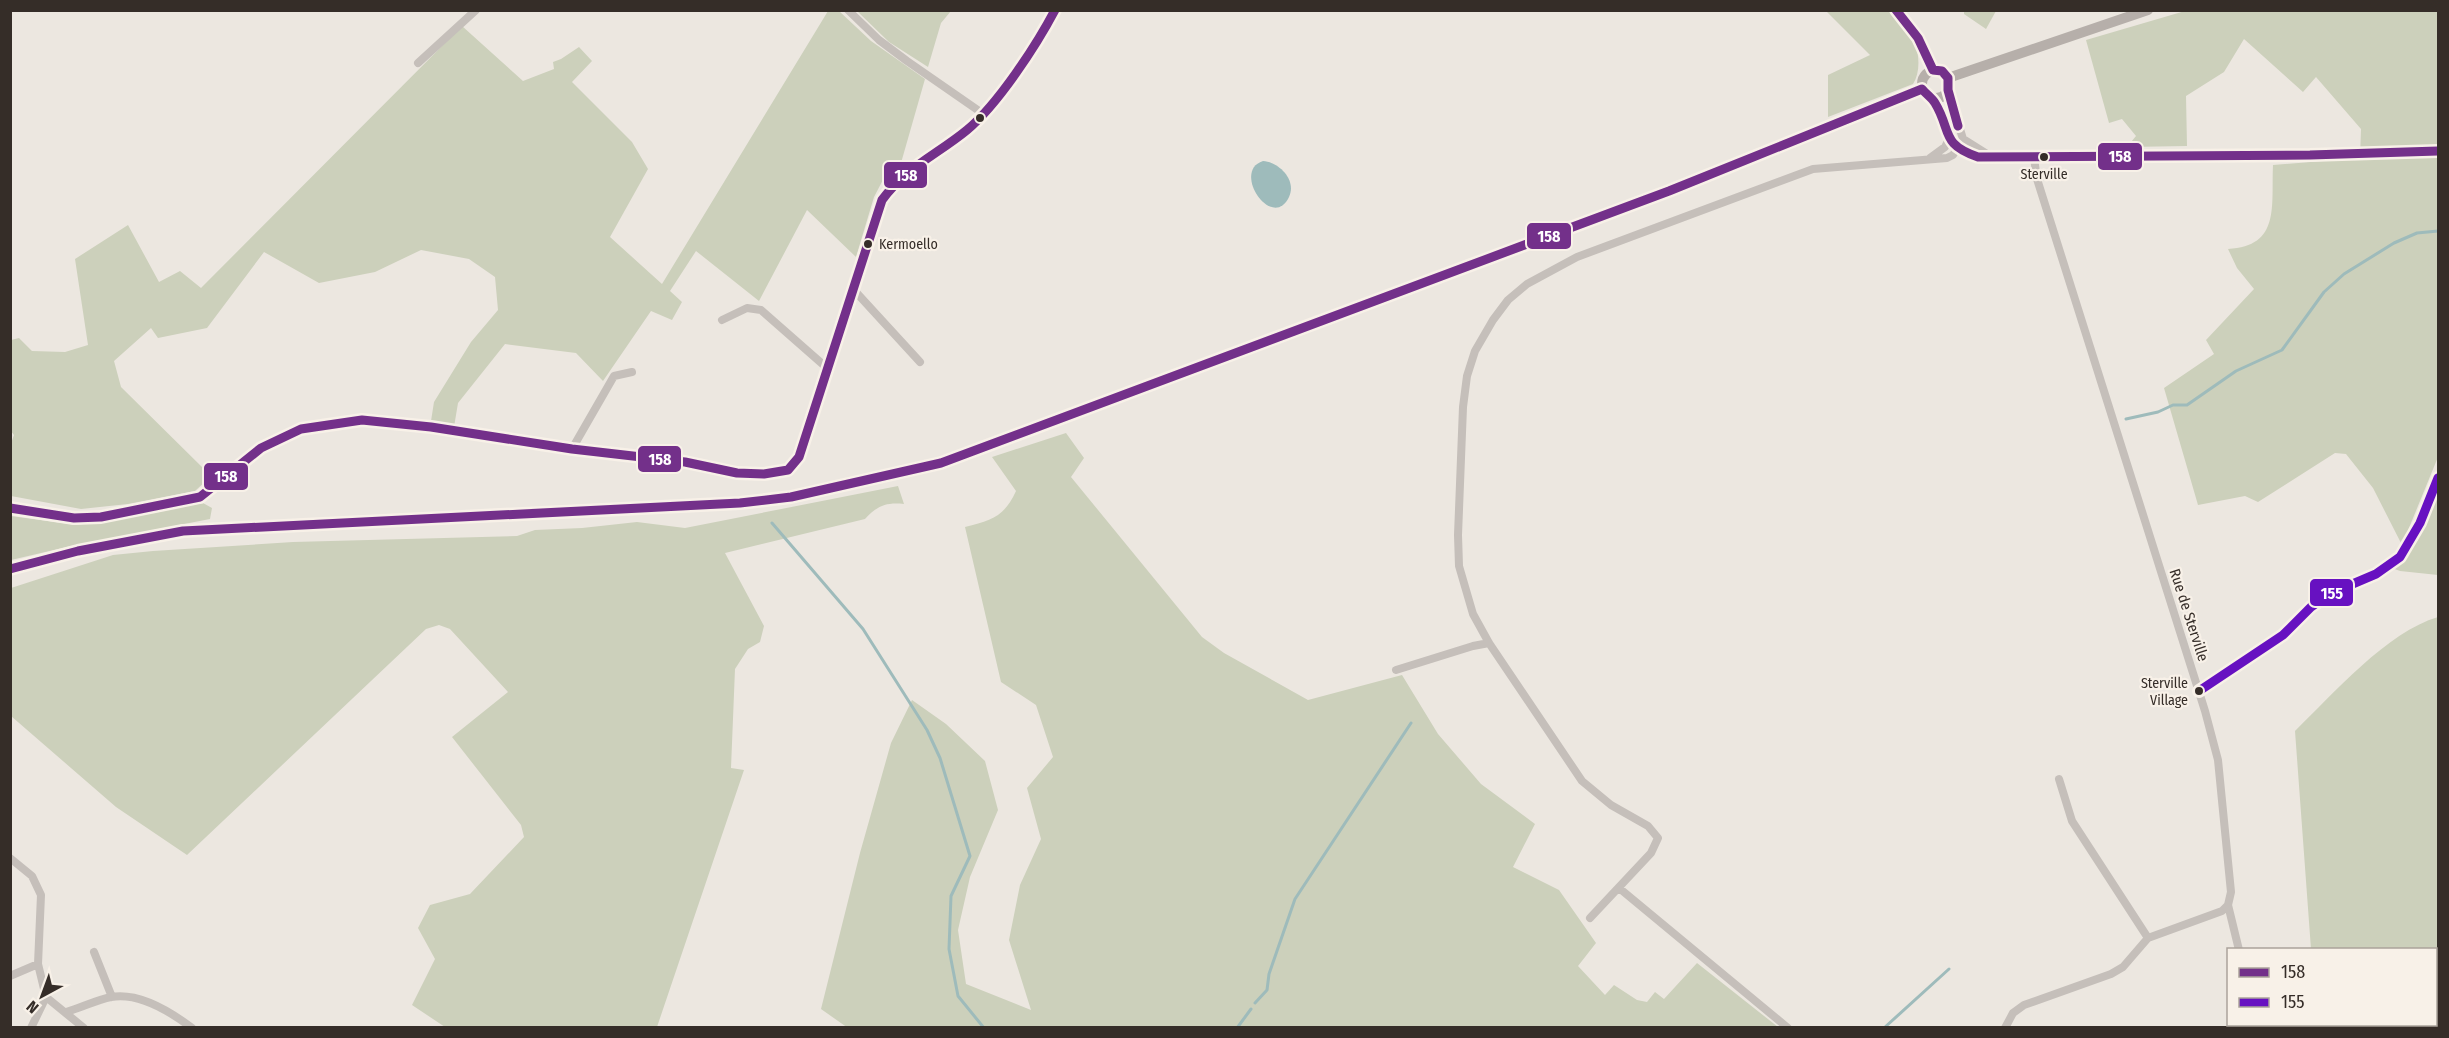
<svg xmlns="http://www.w3.org/2000/svg" width="2449" height="1038" viewBox="0 0 2449 1038" font-family="'Fira Sans Condensed',sans-serif">
	<rect width="100%" height="100%" fill="#ece7e0"/>
	<path fill="#ccd0bb" d="M828,11H839L871,41L925,79L901,163L886,174L874,197L856,257L807,210L759,301L696,251L670,291L682,302L672,320L651,311L603,381L576,353L505,344L458,403L454,427L431,421L434,402L471,342L498,310L495,277L469,259L421,250L375,272L319,283L264,252L207,328L158,338L151,328L114,361L121,387L204,469L207,480L195,491L128,504L81,509L11,496L10,446L14,435L10,430L11,340L19,338L32,351L65,352L88,345L75,259L128,225L159,282L180,271L201,288L462,26L523,81L554,69L553,62L561,59L579,47L592,61L572,82L632,142L648,169L610,237L662,284Z
		M857,11H951L941,23L928,67L889,42Z
		M1826,11H1890C1896,17 1906,24 1910,32C1919,47 1922,70 1913,84L1828,117V75L1870,55Z
		M1964,11V10L1996,11L1986,29L1964,14Z
		M2185,11H2438V457L2402,545L2373,488L2346,454L2335,453L2258,502L2245,496L2198,505L2164,388L2214,354L2206,340L2254,289L2237,268L2228,249C2281,246 2271,206 2273,165L2360,158L2361,129L2316,77L2303,92L2244,39L2224,72L2186,96L2187,146L2127,147L2136,136L2122,119L2109,123L2086,40Z
		M1066,433L1084,458L1071,477L1202,637L1224,653L1308,700L1402,675L1438,734L1481,784L1535,824L1513,867L1559,890L1596,943L1578,966L1605,995L1614,985L1637,1000L1647,1002L1655,992L1664,999L1697,963L1778,1027L848,1028L821,1009L860,853L891,743L912,700L946,724L985,761L998,810L970,877L958,930L966,984L1031,1010L1009,940L1020,885L1041,839L1027,788L1053,757L1036,705L1001,682L965,527C992,520 1004,517 1016,491L992,457Z
		M898,486L904,504C886,502 877,506 865,519L725,553L764,626L760,642L748,649L735,669L731,768L744,770L657,1027H445L412,1005L435,959L418,928L430,905L470,894L524,837L521,825L452,737L508,692L450,629L439,625L426,629L187,855L116,807L11,716V588L113,555L153,551L293,542L517,536L535,530L582,528L637,522L685,528Z
		M2438,490V575L2400,571L2392,568L2417,541Z
		M203,503L212,508L210,519L71,546L11,560V516L77,525Z
		M2438,617V1027H2263L2262,1025L2436,1024V950L2311,949L2295,731C2334,693 2387,632 2438,617Z"/>
	<path fill="#9ebbbb" d="M1263,161C1279,162 1297,180 1289,197C1272,232 1231,171 1263,161Z"/>
	<g fill="none" stroke-linecap="round" stroke-linejoin="round">
		<path stroke="#9ebbbb" stroke-width="3" d="M2126,419L2158,412L2173,405H2187L2236,371L2282,350L2324,292L2344,274L2394,243L2417,233L2438,231
			M772,523L863,629L927,730L940,758L970,856L951,896L949,949L958,996L984,1028
			M1255,1003L1267,990L1269,974L1295,899L1411,723
			M1237,1028L1251,1009
			M1884,1028L1949,969"/>
		<path stroke="#c5bfba" stroke-width="8" d="M848,10L879,40L907,61L982,113
			M1896,10C1914,29 1924,46 1933,70
			M418,63L476,10
			M1948,90L1963,139L1990,156
			M1931,97C1949,127 1939,145 1978,157L2310,155L2438,151
			M1930,158L1945,147L1948,141
			M854,290L920,362
			M722,320L747,308L761,310L827,368
			M572,449L614,376L632,372
			M10,508L74,518L101,517L200,497L261,448L301,429L362,420L431,427L572,449L685,462L737,473L764,474L788,470L799,457L882,200C903,165 937,155 967,130C979,120 988,106 998,95C1019,68 1040,41 1055,10
			M1396,670L1473,646L1489,643
			M2199,691L2235,665L2283,635L2311,607L2329,594L2376,574L2400,557L2420,523L2438,478
			M2059,779L2072,821L2148,938
			M10,858L32,876L41,895L38,964L46,997L84,1028
			M1619,888L1788,1028
			M2228,905L2239,950
			M1590,918L1651,853L1658,838L1648,826L1611,805L1582,781L1489,643L1473,614L1459,566L1458,535L1463,407L1467,376L1475,351L1493,320L1508,300L1527,284L1577,257L1813,169L1947,158L1953,155L1963,139
			M94,952L112,997
			M10,976L38,964
			M66,1012C81,1008 96,1000 111,997C139,992 171,1012 192,1028
			M2256,1024V1028
			M31,1028L46,997
			M2005,1028L2013,1013L2024,1005L2111,974L2123,967L2148,938L2222,911L2228,905L2231,892L2218,760L2205,711L2037,179L2034,158"/>
		<path stroke="#b6afaa" stroke-width="10" d="M1922 84a14 14 0 1 1 28 0a14 14 0 1 1-28 0Z
			M1948,78L2148,10
			M10,569L78,551L183,531L740,503L791,497L941,463L1669,191L1922,89"/>
		<g stroke="#f8f1e8" stroke-width="14">
			<path id="bus-1" d="M1896,10L1918,38L1933,70L1942,71L1948,78V90L1958,126
				M10,508L74,518L101,517L200,497L261,448L301,429L362,420L431,427L572,449L685,462L737,473L764,474L788,470L799,457L882,200C905,168 938,154 967,130C998,104 1036,46 1055,10
				M10,569L78,551L183,531L740,503L791,497L941,463L1669,191L1922,89C1926,94 1932,98 1935,103C1952,131 1940,144 1978,157L2310,155L2438,151"/>
		</g>
		<g stroke="#f8f1e8" stroke-width="14">
			<path id="bus-2" d="M2199,691L2283,635L2311,607L2329,594L2376,574L2400,557L2420,523L2438,478"/>
		</g>
		<use href="#bus-1" stroke="#73308a" stroke-width="9"/>
		<use href="#bus-2" stroke="#6711c1" stroke-width="9"/>
	</g>
	<g fill="#352d28" stroke="#f8f1e8" stroke-width="2">
		<circle cx="980" cy="118" r="5"/>
		<circle cx="2044" cy="157" r="5"/>
		<circle cx="868" cy="244" r="5"/>
		<circle cx="2199" cy="691" r="5"/>
	</g>
	<g text-anchor="middle" dominant-baseline="central" stroke-width="4.5" stroke-linejoin="round" paint-order="stroke">
		<g font-size="14" fill="#352d28" stroke="#f8f1e8">
			<text x="2044" y="174">Sterville</text>
			<text x="879" y="244" text-anchor="start">Kermoello</text>
			<text x="2188" y="683" text-anchor="end">Sterville<tspan x="2188" dy="17">Village</tspan></text>
		</g>
		<g font-size="15" fill="#352d28" stroke="#f8f1e8">
			<text transform="translate(2189 615) rotate(72)">Rue de Sterville</text>
		</g>
	</g>
	<g stroke="#f8f1e8" stroke-width="2">
		<rect x="2097" y="142" width="46" height="29" rx="6" fill="#73308a"/>
		<rect x="883" y="161" width="45" height="28" rx="6" fill="#73308a"/>
		<rect x="1526" y="222" width="46" height="28" rx="6" fill="#73308a"/>
		<rect x="637" y="445" width="45" height="28" rx="6" fill="#73308a"/>
		<rect x="203" y="462" width="46" height="29" rx="6" fill="#73308a"/>
		<rect x="2309" y="578" width="45" height="29" rx="6" fill="#6711c1"/>
	</g>
	<g font-size="16" text-anchor="middle" font-weight="bold" fill="#fff">
		<text x="2120" y="162">158</text>
		<text x="906" y="181">158</text>
		<text x="1549" y="242">158</text>
		<text x="660" y="465">158</text>
		<text x="226" y="482">158</text>
		<text x="2332" y="599">155</text>
	</g>
	<rect width="2449" height="1038" fill="none" stroke="#352d28" stroke-width="24"/>
	<rect x="2227" y="948" width="210" height="78" fill="#f8f1e8" stroke="#aaa39b" stroke-width="1.5"/>
	<rect x="2239" y="968" width="30" height="9" fill="#73308a" stroke="#aaa39b" stroke-width="1.5"/>
	<text x="2281" y="978" font-size="18" fill="#352d28">158</text>
	<rect x="2239" y="998" width="30" height="9" fill="#6711c1" stroke="#aaa39b" stroke-width="1.5"/>
	<text x="2281" y="1008" font-size="18" fill="#352d28">155</text>
	<g transform="translate(42 996) rotate(221)" stroke="#f8f1e8" stroke-width="4.5" paint-order="stroke">
	<path d="M0-4.5L10 22L0 15L-10 22Z" fill="#352d28"/>
	<text y="-9" font-size="16" font-weight="bold" text-anchor="middle" fill="#352d28">N</text>
	</g>
</svg>
